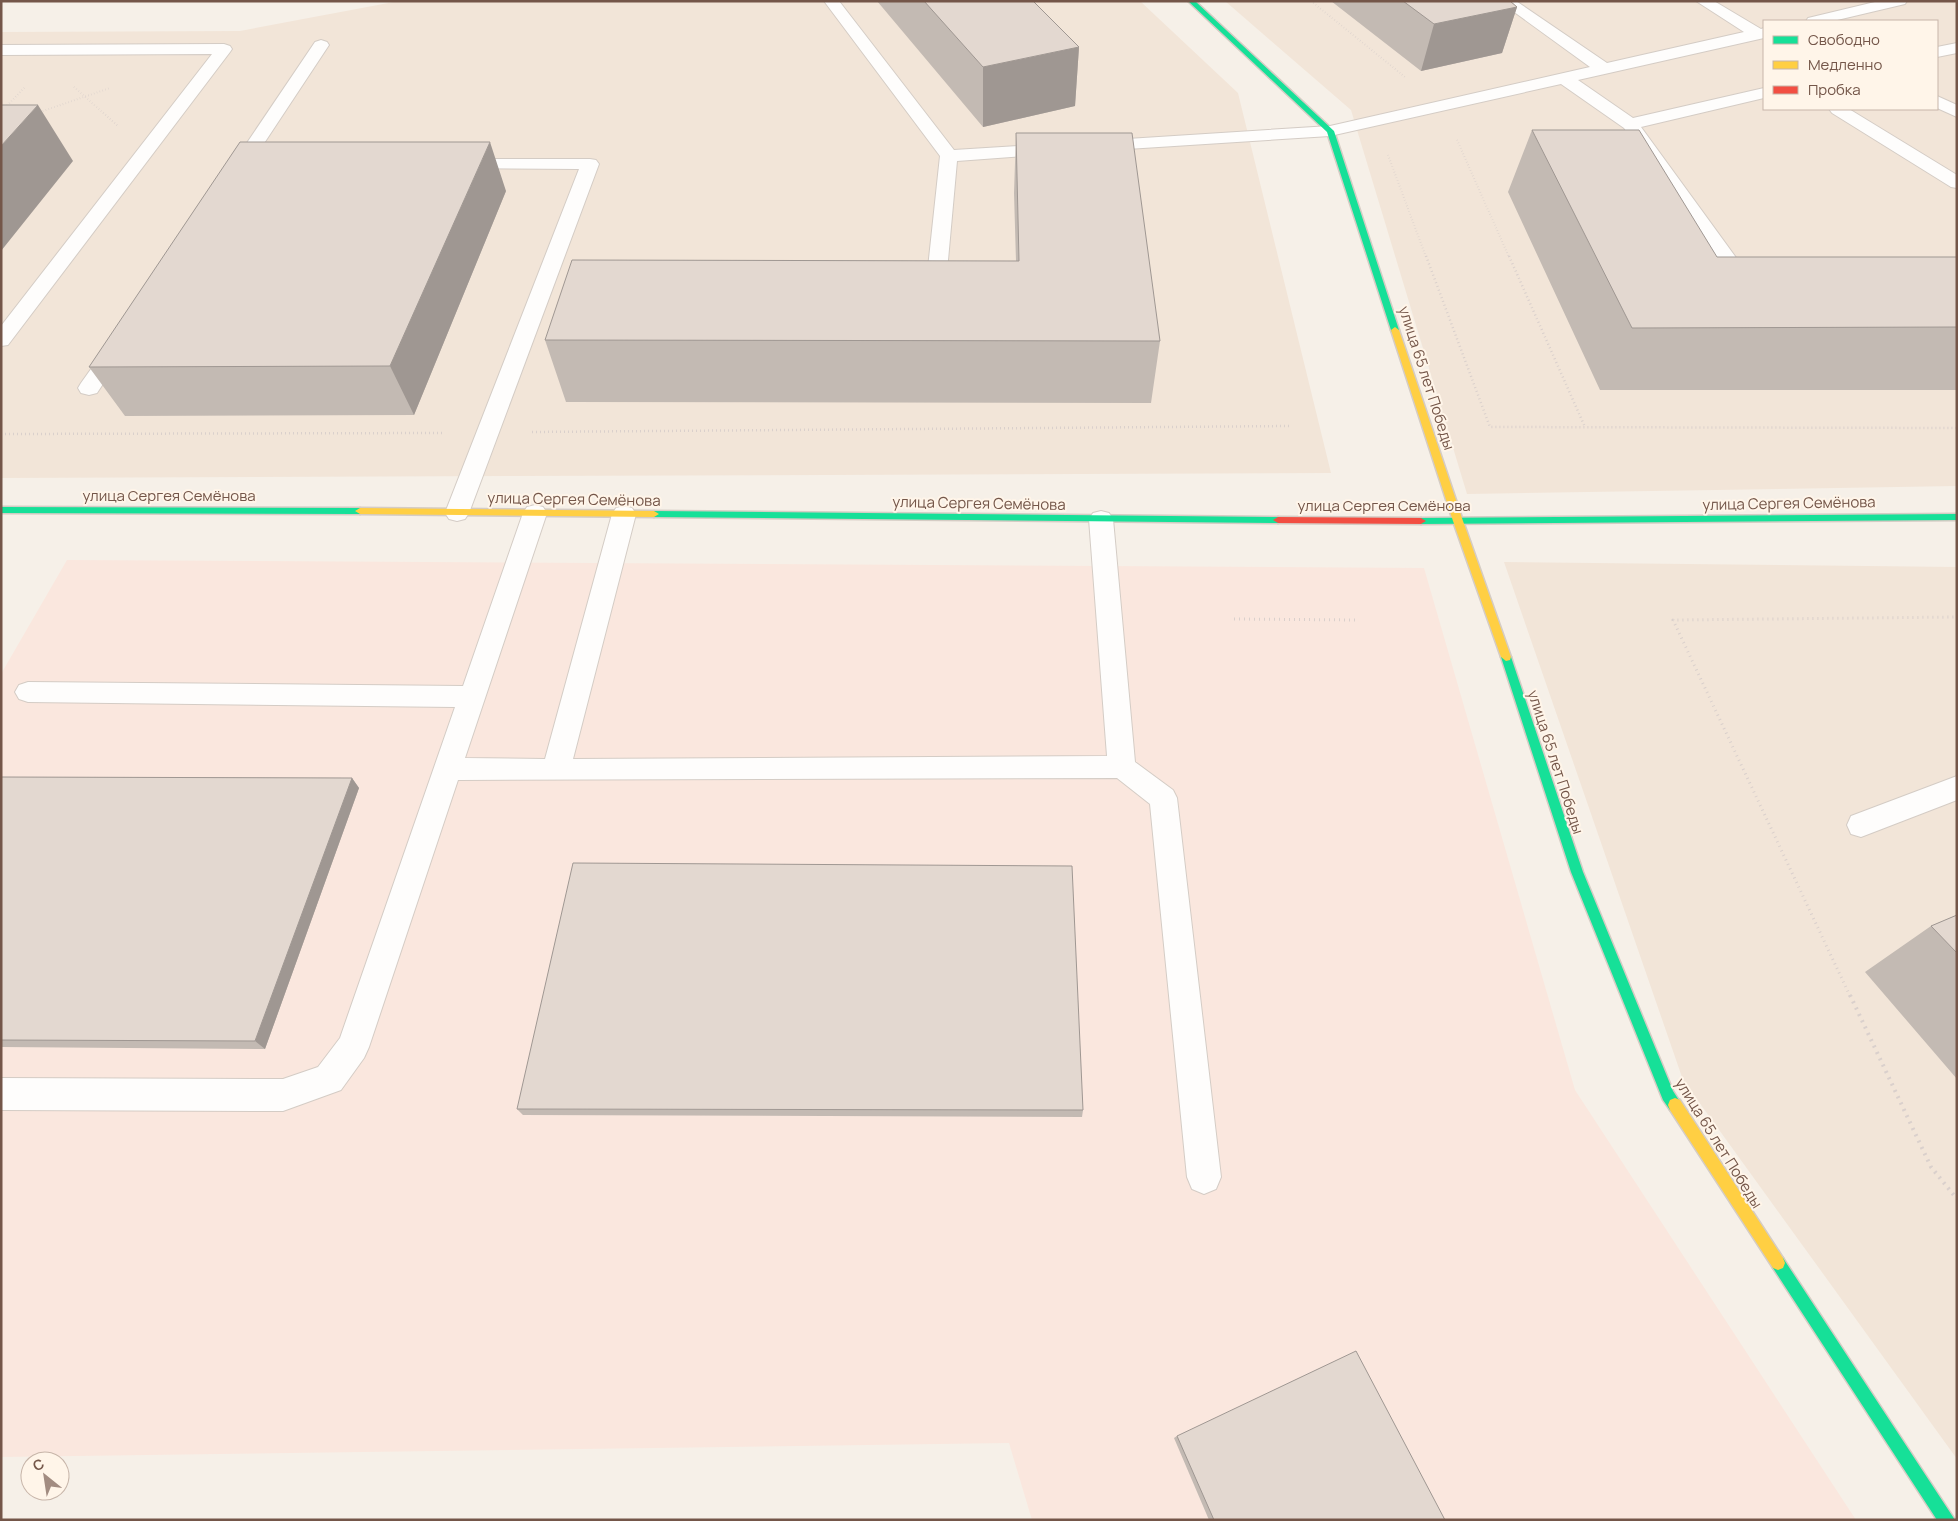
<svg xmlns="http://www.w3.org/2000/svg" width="1958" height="1521" viewBox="0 0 1958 1521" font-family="Manrope,sans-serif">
	<rect width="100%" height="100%" fill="#f6f0e8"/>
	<path fill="#f2e5d8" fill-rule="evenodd" d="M399,1H1140L1238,93L1331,473L1,478V32L240,31Z
		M1225,1H1957V486L1467,494L1351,110ZM1764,21H1937V109H1764Z
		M1504,562L1957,567V1459L1683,1080Z"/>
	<path fill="#fae7de" d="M67,560L1424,568L1575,1090L1856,1520H1032L1009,1443L1,1457V674Z"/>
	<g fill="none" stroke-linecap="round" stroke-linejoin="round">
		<g stroke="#d4ccc5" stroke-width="2">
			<path id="lane" d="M824,1H839L954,150L1053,144L1059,145L1062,149L1059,153L1053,154L957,161L946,282L943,286L920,289L913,287L910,283L913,279L927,277L940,156Z
				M1499,1H1516L1607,63L1744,32L1696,1H1714L1761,29L1764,28V38L1578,80L1633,118L1764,88V98L1641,127L1745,270L1760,272L1763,276L1760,280L1753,282L1732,279L1624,128L1561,84L1330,136L1096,151L1090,150L1087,146L1090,142L1096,141L1330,126L1590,67Z
				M1879,1H1907L1905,4L1833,21H1806L1808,18Z
				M321,40L327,42L329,45L253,160L258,161L261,165L258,169L252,170L235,169L232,165L315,42Z
				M1957,43V53L1937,57V47Z
				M224,44L230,46L232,49L230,52L8,345L1,346V326L212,54L1,55V45Z
				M1937,96L1957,105V117L1937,108Z
				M1829,109H1849L1957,175V188L1951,187L1832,113Z
				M460,159H590L596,160L599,164L469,513L465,519L457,521L449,519L445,513L579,169L454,168L451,164L454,160Z
				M118,340L125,341L128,346L97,393L89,395L81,393L78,388L81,383L111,341Z
				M535,505L543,507L547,513L465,758L545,759L612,514L616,508L624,506L632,508L636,514L573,759L1107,756L1089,519L1093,513L1101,511L1109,513L1113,519L1135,762L1173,790L1177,798L1221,1177L1216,1189L1204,1194L1192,1189L1187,1177L1150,804L1117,778L458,780L369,1047L364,1058L341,1090L283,1111L1,1110V1078L283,1079L318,1067L340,1038L455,707L28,702L19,699L15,692L19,685L28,682L463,686L523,513L527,507Z
				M1957,776V800L1861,837L1851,834L1847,825L1851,816Z"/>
		</g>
		<g stroke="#d5ccc4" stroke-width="3">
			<path id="fast" d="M1188,1H1195L1334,131L1399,330L1398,332H1392L1391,330L1327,132Z
				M1,507L360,508L365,511L360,514L1,513Z
				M654,511L1278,517L1283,520L1278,523L654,517L649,514Z
				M1957,514V520L1421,524L1416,521L1421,518Z
				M1506,653L1511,657L1583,872L1673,1091L1682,1105L1680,1110L1675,1112L1670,1110L1663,1100L1571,872L1501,657Z
				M1778,1256L1783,1258L1955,1520H1937L1773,1268L1771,1263L1773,1258Z"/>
		</g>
		<g stroke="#d5ccc4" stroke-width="3">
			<path id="slow" d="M1395,327L1399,330L1463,521L1511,657L1510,660L1506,661L1501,657L1453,521L1391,330Z
				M360,508L654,511L659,514L654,517L360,514L355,511Z
				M1675,1098L1680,1100L1783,1258L1785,1263L1783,1268L1778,1270L1773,1268L1670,1110L1668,1105L1670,1100Z"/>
		</g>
		<g stroke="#d5ccc4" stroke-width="3">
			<path id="jam" d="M1278,517L1421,518L1426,521L1421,524L1278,523L1273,520Z"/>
		</g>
		<path stroke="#dad0cc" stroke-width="2" stroke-dasharray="0.5 2.5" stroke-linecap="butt" d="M1311,1L1405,77
			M74,87L118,126
			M1,112L25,87
			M40,112L110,88
			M1457,140L1509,257
			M1388,155L1426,257"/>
		<path stroke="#dad0cc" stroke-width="2.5" stroke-dasharray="1 3" stroke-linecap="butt" d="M1426,256L1490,427L1957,428
			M1509,256L1585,427
			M532,432L1291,426
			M1,434L443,433"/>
		<path stroke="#dad0cc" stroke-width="3" stroke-dasharray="1 4" stroke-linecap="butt" d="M1234,619L1357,620
			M1850,996L1673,620L1957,617"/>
		<path stroke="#dad0cc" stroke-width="4" stroke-dasharray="2 5" stroke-linecap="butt" d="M1850,995L1931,1167L1957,1199"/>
		<use href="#lane" fill="#fefdfc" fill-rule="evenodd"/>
		<use href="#fast" fill="#16e098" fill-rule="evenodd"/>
		<use href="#slow" fill="#ffcf43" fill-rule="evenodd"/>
		<use href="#jam" fill="#f24e42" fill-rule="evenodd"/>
	</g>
	<path fill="#c3bab3" d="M877,1H1033L1079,47L1075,106L983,127Z
		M1331,1H1510L1517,7L1502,53L1421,71Z
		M1532,130L1717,257H1957V390H1600L1508,192Z
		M1016,133L1160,341L1151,403L566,402L545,340L1016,261L1014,193Z
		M506,191L414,415L125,416L89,367Z
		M1,777L352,778L359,788L265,1049L1,1047Z
		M1957,915V1079L1865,972L1931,926Z
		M517,1109L1083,1110L1082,1117L523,1115Z
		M1177,1436L1445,1520H1209L1174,1438Z"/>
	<path fill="#9f9792" d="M1517,7L1502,53L1421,71L1434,24Z
		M1079,47L1075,106L983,127V67Z
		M38,105L73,161L1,251V146Z
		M490,142L506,191L414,415L390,366Z
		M352,778L359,788L265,1049L255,1041Z"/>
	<path fill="#e3d8d0" stroke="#9f9792" d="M924,1H1033L1079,47L983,67Z
		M1403,1H1510L1517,7L1434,24Z
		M1,105H38L1,146Z
		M1532,130H1639L1717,257H1957V327L1632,328Z
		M1016,133H1132L1160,341L545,340L572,260L1019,261Z
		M240,142H490L390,366L89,367Z
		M1,777L352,778L255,1041L1,1040Z
		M573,863L1072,866L1083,1110L517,1109Z
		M1957,915V953L1931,926Z
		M1356,1351L1445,1520H1214L1177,1436Z"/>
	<g text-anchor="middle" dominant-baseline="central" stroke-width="4" stroke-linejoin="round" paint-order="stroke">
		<g font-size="15" fill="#745649" stroke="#fff5e9">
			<text transform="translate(1427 378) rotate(72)">улица 65 лет Победы</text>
			<text x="169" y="495">улица Сергея Семёнова</text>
			<text transform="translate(574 499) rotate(1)">улица Сергея Семёнова</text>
			<text transform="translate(979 503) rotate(1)">улица Сергея Семёнова</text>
			<text transform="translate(1789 503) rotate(-1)">улица Сергея Семёнова</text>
			<text x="1384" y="505">улица Сергея Семёнова</text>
			<text transform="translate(1556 762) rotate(72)">улица 65 лет Победы</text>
			<text transform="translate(1719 1143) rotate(58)">улица 65 лет Победы</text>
		</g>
	</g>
	<rect width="1958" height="1521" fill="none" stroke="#745649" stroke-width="5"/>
	<rect x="1763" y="20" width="175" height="90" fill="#fff5e9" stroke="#c7b5a9"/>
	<rect x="1773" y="36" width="25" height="8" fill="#16e098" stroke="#c7b5a9"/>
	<text x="1808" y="45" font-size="15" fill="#745649">Свободно</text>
	<rect x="1773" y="61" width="25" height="8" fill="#ffcf43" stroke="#c7b5a9"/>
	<text x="1808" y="70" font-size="15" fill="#745649">Медленно</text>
	<rect x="1773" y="86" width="25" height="8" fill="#f24e42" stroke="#c7b5a9"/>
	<text x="1808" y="95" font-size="15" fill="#745649">Пробка</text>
	<g transform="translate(45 1476) rotate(330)"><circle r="24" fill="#fff5e9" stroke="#c7b5a9"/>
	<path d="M0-4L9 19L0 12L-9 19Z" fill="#a28c81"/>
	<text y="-8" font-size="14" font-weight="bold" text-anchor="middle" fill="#745649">С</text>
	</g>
</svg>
